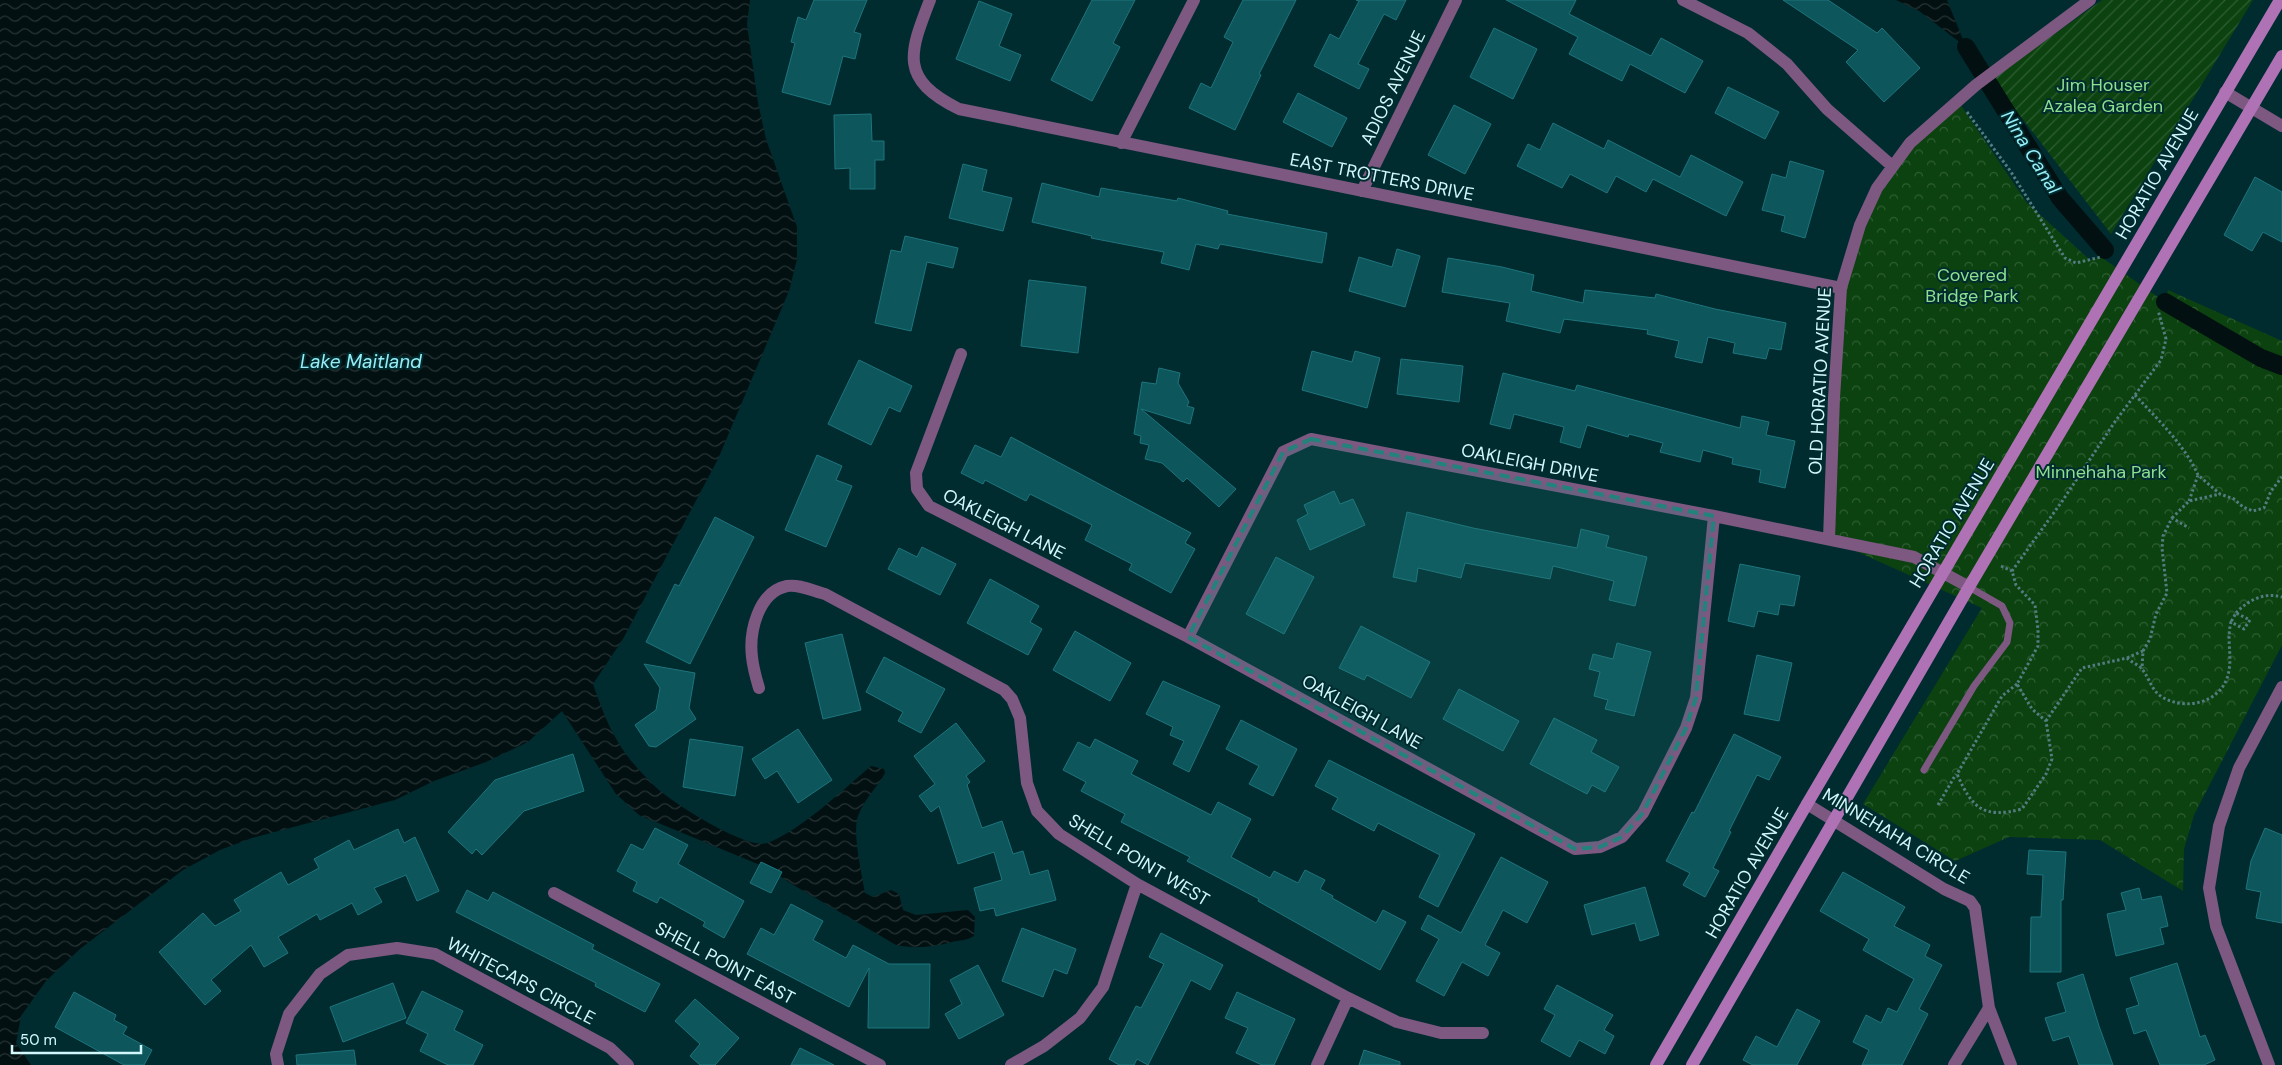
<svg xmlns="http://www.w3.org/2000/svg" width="2282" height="1065" viewBox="0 0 2282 1065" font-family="'DM Sans',sans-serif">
	<defs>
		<pattern id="forest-crowns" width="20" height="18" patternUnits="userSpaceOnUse" patternTransform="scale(1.25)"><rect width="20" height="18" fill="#0c420f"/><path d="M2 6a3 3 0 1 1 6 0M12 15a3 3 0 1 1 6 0" fill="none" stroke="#2e5e33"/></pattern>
		<pattern id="garden-furrows" width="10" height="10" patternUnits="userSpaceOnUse" patternTransform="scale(1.25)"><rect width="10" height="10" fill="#0c420f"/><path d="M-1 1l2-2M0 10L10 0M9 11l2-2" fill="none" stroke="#2e5e33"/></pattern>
		<pattern id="water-waves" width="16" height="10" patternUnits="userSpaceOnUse" patternTransform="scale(1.25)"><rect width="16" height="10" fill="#021011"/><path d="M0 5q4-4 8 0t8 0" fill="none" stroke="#263435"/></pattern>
	</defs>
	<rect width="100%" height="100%" fill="#002c30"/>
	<path fill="url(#forest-crowns)" d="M1958,101L2027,203L2090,260L2101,257L2165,302L2168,290L2282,341V645L2194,815L2184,849L2183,891L2100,840L2009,837L1955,861L1863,804L1982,608L1829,539L1841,288L1891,165Z"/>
	<path fill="url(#garden-furrows)" d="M2102,0H2253L2111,234L1992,79Z"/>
	<path fill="url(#water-waves)" d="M0,0H750L747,24L758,103L766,139L797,227V259L789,291L718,459L623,639L593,684C601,707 609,729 623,750C632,763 647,779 659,790C675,804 747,850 767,843C800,831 844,789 871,766L884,769L885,773C877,788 864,799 858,816C852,833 862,874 865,893L873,897L891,890L899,894L903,910L916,915L968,910L975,917L974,936C966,941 960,940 952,942C932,947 916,949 896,945L790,883L780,876L782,872L762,862L760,865L639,815L616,794L562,711L528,742L486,762L434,781L395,800L252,838L220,850L183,870L80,949L46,981L21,1016L16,1043L31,1065H0Z
		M1896,0H1947L1966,47L1919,11Z"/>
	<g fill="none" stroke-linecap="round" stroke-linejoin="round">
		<path stroke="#021011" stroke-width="18" d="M1966,47L2060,198L2105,250
			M2165,302L2261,358L2282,366"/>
	</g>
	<path fill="#0c565c" stroke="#1e757c" d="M814,0H867L854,32L861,34L855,59L843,56L830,105L782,92L795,43L791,42L798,17L806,20Z
		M1092,0H1135L1113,43L1120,47L1092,101L1051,80Z
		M1243,0H1296L1259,74L1261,75L1235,130L1189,108L1201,83L1211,88L1233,42L1224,37Z
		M1356,0H1406L1396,20L1384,14L1358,64L1369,69L1359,89L1314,66L1330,34L1339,39L1359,1Z
		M1506,0H1576L1569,14L1651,56L1661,38L1703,61L1685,93L1630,64L1622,81L1569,54L1578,37Z
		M1783,0H1828L1877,33L1882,28L1920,68L1884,102L1846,62L1858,50Z
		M979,1L1012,14L999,46L1021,55L1010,81L956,59Z
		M1494,28L1537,49L1513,99L1470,77Z
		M1728,87L1779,112L1765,139L1715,113Z
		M1298,93L1347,118L1332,147L1283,122Z
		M1454,105L1491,124L1465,174L1428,155Z
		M871,114L872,141H884V160H875V189H850V168L835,169L834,115Z
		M1553,123L1604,149L1608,140L1680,177L1691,155L1743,182L1726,216L1653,179L1646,192L1616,176L1607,193L1570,174L1562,188L1517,166L1528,144L1540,150Z
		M1790,161L1824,171L1805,238L1781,231L1785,216L1762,210L1772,174L1786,178Z
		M963,164L987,170L982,191L1012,198L1003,231L949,218Z
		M2255,177L2282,192V242L2263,232L2252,251L2224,235Z
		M1042,183L1099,197L1101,188L1177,201L1178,198L1228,211L1227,214L1327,233L1322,263L1220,244L1218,249L1196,244L1189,270L1161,263L1164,252L1091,238L1092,236L1032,222Z
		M905,236L958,248L953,268L927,262L911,331L875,323L891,250L901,252Z
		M1397,249L1420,256L1405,307L1349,291L1359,257L1392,267Z
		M1448,258L1502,267L1534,275L1531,291L1583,303L1585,290L1655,298L1656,294L1715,309L1786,323L1781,350L1769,348L1766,359L1733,353L1735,343L1708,337L1702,363L1675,357L1679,341L1647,334L1648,330L1564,319L1560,333L1506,321L1510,303L1442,292Z
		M1029,280L1086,287L1078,353L1021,346Z
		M1312,351L1352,362L1355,351L1380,358L1367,408L1302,390Z
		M1401,359L1463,366L1459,402L1397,394Z
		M859,360L912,386L900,412L889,407L871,445L828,424Z
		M1159,368L1180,373L1178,383L1189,402L1187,406L1194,408L1190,424L1141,409L1236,489L1219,507L1187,478L1183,482L1162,463L1145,459L1149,445L1140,443L1141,436L1134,434L1142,382L1156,384Z
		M1503,373L1575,391L1577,385L1740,428L1742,416L1769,422L1766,435L1795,441L1785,488L1759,482L1761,470L1732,464L1733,458L1703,450L1700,462L1660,452L1663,443L1629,434L1628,437L1587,425L1580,448L1560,442L1564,427L1514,414L1510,429L1490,424Z
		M1011,437L1191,533L1185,543L1195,549L1171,593L1129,570L1132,564L1085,540L1092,525L1030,494L1026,501L985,480L983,484L961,473L975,445L1001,457Z
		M817,455L842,466L836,480L852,486L826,547L785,530Z
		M1334,491L1340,504L1353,499L1365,525L1310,550L1297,520L1308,514L1304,505Z
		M1407,512L1473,528L1577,548L1581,529L1609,536L1606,547L1647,557L1635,606L1609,600L1614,581L1553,566L1550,579L1465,563L1461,578L1418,568L1416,582L1393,577Z
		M715,517L754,537L690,664L646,642L675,584L679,586Z
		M922,547L956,564L940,595L888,569L899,548L917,557Z
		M1276,557L1314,577L1284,634L1246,614Z
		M1740,564L1800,576L1794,606L1780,604L1778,615L1758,611L1754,627L1728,621Z
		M990,579L1039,606L1030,622L1042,629L1028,655L967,623Z
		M1361,626L1430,662L1411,698L1367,675L1364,680L1339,668Z
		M1075,631L1131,663L1110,701L1053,670Z
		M842,634L861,710L823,719L805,643Z
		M1617,643L1651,652L1634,716L1605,709L1608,700L1594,696L1600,672L1589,669L1593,654L1613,659Z
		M1757,655L1792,663L1779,721L1744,714Z
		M884,657L945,689L921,733L898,721L903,712L866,692Z
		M644,664L695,673L689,708L696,719L656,747L649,746L635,725L656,710L660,688Z
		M1163,681L1220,706L1189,772L1173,764L1184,741L1170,735L1173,727L1146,714Z
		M1459,689L1519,721L1503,751L1443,719Z
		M1554,718L1597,740L1591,752L1619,767L1605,792L1592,785L1587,794L1530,764Z
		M1241,720L1297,749L1273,796L1249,784L1259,766L1226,749Z
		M956,723L985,761L966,776L970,782L967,785L982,828L1002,821L1013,854L1023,851L1030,875L1048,870L1056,900L996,916L994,908L980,911L974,888L1002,880L994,852L958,864L939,806L931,812L919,796L935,784L914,756Z
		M798,729L832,780L798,803L777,771L765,779L752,759Z
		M1734,734L1781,757L1769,780L1757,775L1729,831L1731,832L1713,868L1719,871L1705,897L1683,885L1690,873L1666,861L1692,812L1694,813Z
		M690,739L743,747L735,796L683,787Z
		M1095,739L1138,761L1131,774L1211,815L1218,802L1251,819L1231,857L1270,878L1274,871L1298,883L1305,870L1325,880L1320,889L1333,896L1332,898L1376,923L1383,910L1406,922L1380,970L1258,901L1259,899L1187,861L1190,857L1121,822L1125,814L1081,791L1086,782L1063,770L1078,742L1090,748Z
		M573,754L584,791L524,811L482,855L476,849L472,854L448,832L495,780Z
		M1329,760L1475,834L1438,907L1419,897L1440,855L1378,823L1374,831L1332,809L1338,798L1315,786Z
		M655,828L688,845L678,864L744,901L724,938L703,926L705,922L660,897L657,903L633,891L637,882L617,871L631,844L643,850Z
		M2265,828L2282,835V923L2256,918L2261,892L2246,889L2251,861Z
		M398,829L404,843L415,837L439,891L417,901L406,875L374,888L382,902L358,915L352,903L320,920L317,914L278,937L288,953L264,967L251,945L211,980L221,991L205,1005L159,952L203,913L215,926L241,911L234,900L281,872L288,885L319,868L314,859L349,840L354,850Z
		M2029,850L2066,852L2063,900H2061V972H2030L2031,917H2041L2043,875L2027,874Z
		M1501,857L1548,882L1527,923L1503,910L1485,945L1500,953L1488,976L1462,962L1444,996L1416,981L1439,939L1421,929L1428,915L1461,933Z
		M761,862L782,872L771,893L750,883Z
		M1843,872L1905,907L1894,926L1930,945L1925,956L1942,965L1919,1009L1928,1014L1902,1065H1862L1869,1050L1853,1042L1866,1015L1881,1023L1888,1008L1897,1012L1914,979L1863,950L1869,939L1820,911Z
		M1645,887L1659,935L1640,941L1635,923L1592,935L1584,905Z
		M2139,888L2142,900L2161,896L2168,926L2160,928L2164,944L2116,956L2107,914L2126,910L2121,893Z
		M467,890L488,901L493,892L594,945L592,949L660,984L645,1012L595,986L596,983L456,912Z
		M791,904L823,921L813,940L846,958L853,945L889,964H930L929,1028H868L869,968L849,1007L747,954L761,928L774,935Z
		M1022,928L1076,949L1067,974L1054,969L1043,997L1002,981Z
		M1161,933L1223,965L1210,990L1191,980L1148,1065L1137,1059L1134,1065H1119L1109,1059L1136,1006L1141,1008L1164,964L1149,957Z
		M2177,963L2200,1037L2205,1035L2215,1060L2204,1065H2160L2146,1030L2134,1034L2126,1009L2139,1005L2130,978Z
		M978,965L1004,1015L959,1039L945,1014L962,1004L950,980Z
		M2083,974L2099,1026L2113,1065H2079L2069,1036L2053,1041L2045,1018L2066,1012L2057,983Z
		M393,983L406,1018L343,1042L330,1007Z
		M1557,985L1613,1015L1604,1030L1614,1036L1605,1054L1579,1040L1570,1057L1541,1041L1555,1015L1544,1009Z
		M422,991L463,1011L454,1030L483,1045L473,1065H448L420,1051L428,1034L406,1023Z
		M74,992L116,1015L114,1020L127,1027L123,1034L152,1050L144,1065H124L55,1027Z
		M1237,992L1295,1019L1274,1065H1262L1236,1053L1248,1028L1225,1018Z
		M695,999L739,1038L715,1065H700L690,1056L700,1044L675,1021Z
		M1797,1009L1820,1021L1797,1065H1753L1743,1060L1756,1036L1777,1047Z
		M800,1048L834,1065H791Z
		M354,1050L356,1065H297L296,1055Z
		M1364,1050L1400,1062V1065H1359Z"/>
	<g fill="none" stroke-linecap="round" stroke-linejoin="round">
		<path stroke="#537d81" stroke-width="3" stroke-dasharray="2.5 2.5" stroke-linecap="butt" d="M1967,112L2011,172L2065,258L2076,263L2101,257
			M2135,395C2158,420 2184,444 2198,475
			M2189,501L2198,475L2220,494L2234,499L2243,507L2253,511L2264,508L2271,491L2282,477
			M2172,518L2189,501L2220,494
			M2001,566L2012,571
			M2236,613C2248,600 2264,592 2282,597
			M2143,651L2150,639L2156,614L2167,593L2162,548L2163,536L2172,518L2189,528
			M2127,658L2143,651L2142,669
			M2017,684L2002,696L1957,774C1972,808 1983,819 2022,809L2046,774L2052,759L2046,721L2032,709L2017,684L2038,646V630L2035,605L2016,585L2012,571L2063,500L2114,423L2161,360L2166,339L2158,310
			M2046,721L2082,668L2127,658C2131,662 2139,665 2142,669C2150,679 2151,690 2162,697C2185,711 2221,703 2228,675C2233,656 2226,641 2231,622L2244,629L2250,620L2236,613L2231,622
			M1938,805L1956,774"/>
		<path stroke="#7d5881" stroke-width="7" d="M1924,770L1974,686L2007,642L2010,623L2002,606L1969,587"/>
		<path stroke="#7d5881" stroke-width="12" d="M930,0C909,54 899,79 959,109L1841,288
			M1683,0L1748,33L1787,64L1827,109L1891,165
			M2225,92L2282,126
			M1121,143L1194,0
			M1362,191L1456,0
			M961,354L916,473L917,489L929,506L1188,637L1575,849L1600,847L1622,837L1643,813L1686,728L1696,698L1714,516
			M1829,539L1834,398L1841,288L1860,225L1877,188L1910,143L1976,85L2090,0
			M1188,637L1283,452L1311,439L1714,516L1914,557L1969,587
			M759,688C756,678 753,667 752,657C749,632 758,592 787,586C799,584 813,591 825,594L1004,690L1012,699L1020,718L1027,783L1037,811L1059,834L1137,884L1348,998L1397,1022L1441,1033H1483
			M1807,804L1944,889L1970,901L1975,908L1989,1008L2011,1065
			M554,893L880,1065
			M278,1065L276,1054L289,1014L320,974L348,955L397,948L435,954L610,1048L628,1065
			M1011,1065L1044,1046L1080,1018L1103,987L1137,884
			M1317,1065L1348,998
			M1954,1065L1989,1008
			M2269,1065L2216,926L2209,888L2219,826L2239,768L2282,687"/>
		<path stroke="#af73b5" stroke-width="12" d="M1656,1065L1807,804L2280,0
			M1692,1065L1969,587L2282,56"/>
	</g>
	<path fill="#22837c" fill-opacity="0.2" stroke="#22837c" stroke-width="4" stroke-dasharray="10 6" stroke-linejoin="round" d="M1311,439L1714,516L1696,698L1686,728L1643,813L1622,837L1600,847L1575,849L1188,637L1283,452Z"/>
	<g text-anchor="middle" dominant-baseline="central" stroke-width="4" stroke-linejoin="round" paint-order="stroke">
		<g font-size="18" fill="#8de08c" stroke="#002c30">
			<text x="2103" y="85">Jim Houser<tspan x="2103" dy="21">Azalea Garden</tspan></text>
			<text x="1972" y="275">Covered<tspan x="1972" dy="21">Bridge Park</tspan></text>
			<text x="2101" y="472">Minnehaha Park</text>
		</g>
		<g font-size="18" fill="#d2f8fc" stroke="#002c30">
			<text transform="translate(1393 88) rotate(-64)">ADIOS AVENUE</text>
			<text transform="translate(2157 174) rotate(-60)">HORATIO AVENUE</text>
			<text transform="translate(1382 177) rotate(11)">EAST TROTTERS DRIVE</text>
			<text transform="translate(1820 381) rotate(-87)">OLD HORATIO AVENUE</text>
			<text transform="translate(1530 463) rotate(11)">OAKLEIGH DRIVE</text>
			<text transform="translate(1952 523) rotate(-59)">HORATIO AVENUE</text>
			<text transform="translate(1004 524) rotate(27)">OAKLEIGH LANE</text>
			<text transform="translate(1362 712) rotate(29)">OAKLEIGH LANE</text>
			<text transform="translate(1896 836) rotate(31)">MINNEHAHA CIRCLE</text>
			<text transform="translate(1139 860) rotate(31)">SHELL POINT WEST</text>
			<text transform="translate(1747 873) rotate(-60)">HORATIO AVENUE</text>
			<text transform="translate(725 963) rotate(28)">SHELL POINT EAST</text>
			<text transform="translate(521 981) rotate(28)">WHITECAPS CIRCLE</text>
		</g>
		<g font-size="19" font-style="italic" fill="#97eef7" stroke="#002c30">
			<text transform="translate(2031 152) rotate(58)">Nina Canal</text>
			<text x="361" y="361">Lake Maitland</text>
		</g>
	</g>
	<path d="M12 1045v8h129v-8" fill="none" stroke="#d2f8fc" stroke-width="2.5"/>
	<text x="20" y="1045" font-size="15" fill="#d2f8fc" stroke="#002c30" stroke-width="4" paint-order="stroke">50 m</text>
</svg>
